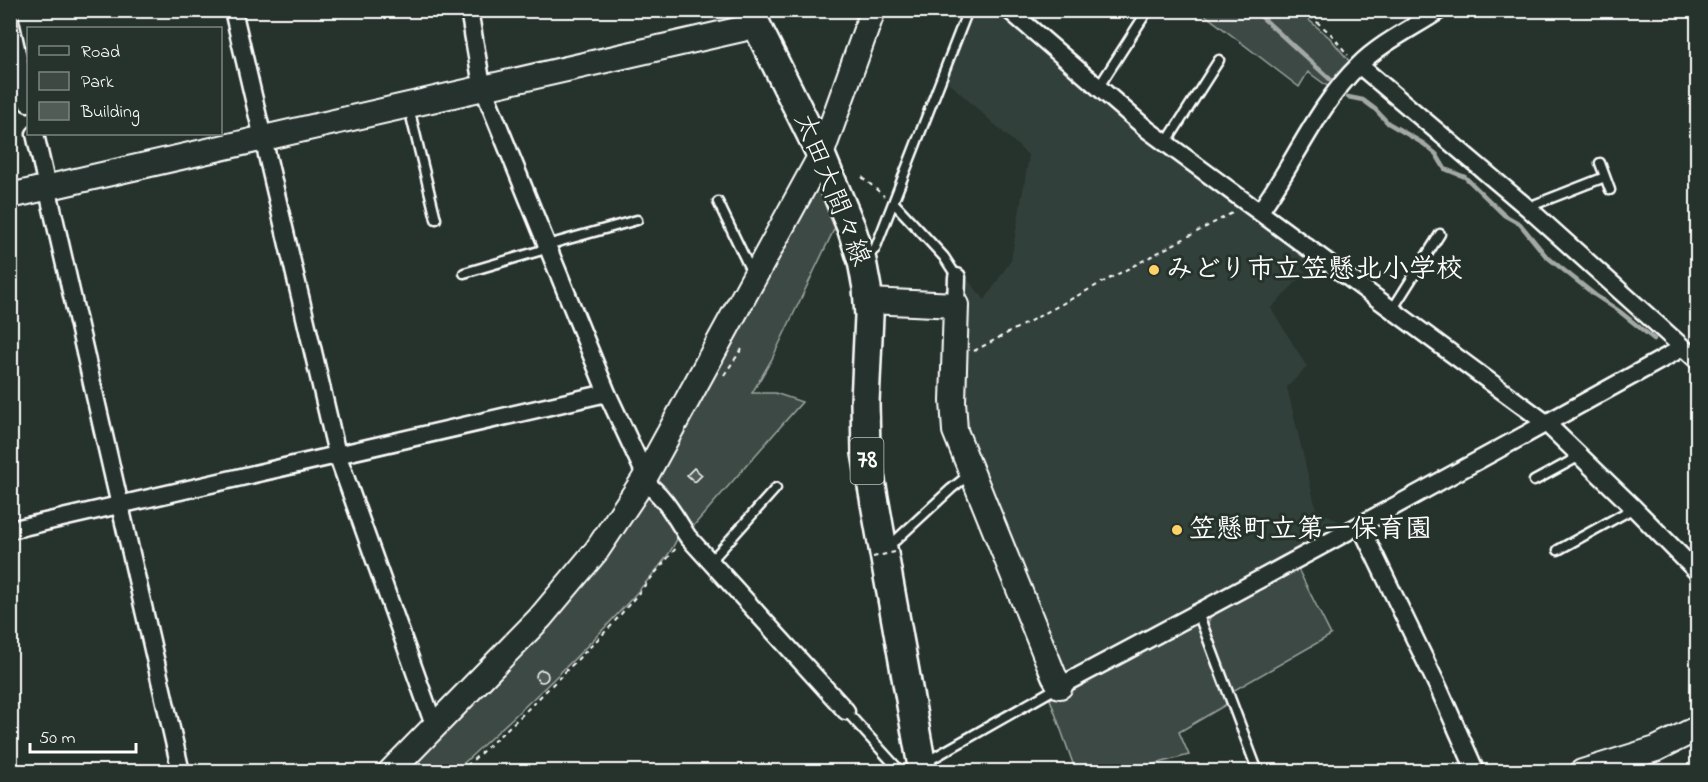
<svg xmlns="http://www.w3.org/2000/svg" width="1708" height="782" viewBox="0 0 1708 782" font-family="'Indie Flower','Klee One',sans-serif">
	<rect width="100%" height="100%" fill="#26332d"/>
	<filter id="ink" filterUnits="userSpaceOnUse"><feTurbulence type="fractalNoise" baseFrequency=".0167" numOctaves="2"/><feDisplacementMap in="SourceGraphic" scale="12" xChannelSelector="R" yChannelSelector="G"/><feConvolveMatrix kernelMatrix="1 2 1 2 8 2 1 2 1" color-interpolation-filters="sRGB"/></filter>
	<g filter="url(#ink)">
		<path fill="#333f3a" d="M973,11H995L1133,130L1309,259L1301,267L1306,272L1271,308L1307,367L1287,387L1316,509L1346,525L1068,674L1063,672L963,422L965,282L968,280L985,300L1011,260L1029,156L947,81Z"/>
		<path fill="#3e4944" stroke="#9ea4a2" stroke-width="1.5" d="M1200,11H1298L1330,38L1350,62L1330,88L1308,72L1299,87Z
			M814,189L827,190L839,219L772,359L752,393H775L802,402L689,531L657,482V476L746,317Z
			M648,497L679,534C670,558 649,578 633,597C578,659 516,715 455,771L405,772L605,557Z
			M1297,567L1331,635L1233,691L1208,623L1212,613Z
			M1193,622L1198,625L1228,700L1227,704L1179,732L1189,755L1151,765L1136,771L1076,772L1050,699Z"/>
		<g fill="none" stroke-linecap="round" stroke-linejoin="round">
			<path stroke="#a4a9a7" stroke-width="4.5" d="M1254,10L1332,81
				M1348,97L1363,100L1375,109L1388,123L1424,144L1436,154L1445,169L1465,177L1504,215L1520,224L1546,256L1595,295L1619,311L1654,339"/>
		</g>
		<path fill="#515c57" stroke="#fff" stroke-width="1.5" d="M694,468L702,475L695,482L687,475Z
			M536 676a6 6 0 1 1 12 0a6 6 0 1 1-12 0Z"/>
		<g fill="none" stroke-linecap="round" stroke-linejoin="round">
			<g stroke="#fff" stroke-width="13">
				<path id="lane" d="M1098,88L1148,10
					M409,108L436,219
					M1166,143L1219,60
					M1600,163L1610,190
					M718,202L752,273
					M894,203L944,257L957,277
					M1529,209L1536,204L1605,177
					M865,258L875,249L968,10
					M464,273L539,251L547,245L637,220
					M1392,310L1440,234
					M1534,481L1580,456
					M888,545L896,540L951,489L971,473
					M1558,550L1634,508
					M710,562L776,488
					M1198,613L1258,772
					M846,711L901,772
					M924,761L933,758L1060,686"/>
			</g>
			<g stroke="#fff" stroke-width="21">
				<path id="street" d="M233,10L337,454L430,714L436,723
					M469,10L480,74L488,100L607,393L642,468L647,472
					M1009,10L1148,130L1546,423L1634,508L1698,573
					M10,21L28,103
					M1359,65L1529,209L1698,361
					M35,134L181,772
					M1260,211C1294,164 1317,106 1359,65C1381,43 1413,28 1440,10
					M956,305L957,277
					M643,481C664,495 675,517 688,537L846,711
					M1360,525L1439,689L1476,772
					M10,530L607,393
					M1060,686C1266,577 1471,465 1675,352L1681,347"/>
			</g>
			<g stroke="#fff" stroke-width="28">
				<path id="secondary" d="M10,196L742,29L756,24
					M869,301L956,305L953,401L955,431L1054,676L1060,686
					M390,772L540,618L597,550L643,481L821,155L873,10
					M1582,772L1656,749L1698,728"/>
			</g>
			<g stroke="#fff" stroke-width="32">
				<path id="primary" d="M749,10L821,155L851,227L862,261L867,288L869,316L865,402L866,453L923,772"/>
			</g>
			<path stroke="#fff" stroke-width="2" stroke-dasharray="4.5 4.5" stroke-linecap="butt" d="M1303,10L1331,34L1348,55
				M862,177L884,196
				M974,351L1234,212
				M724,375L744,346
				M460,772L521,716L611,626L677,547"/>
			<use href="#lane" stroke="#26332d" stroke-width="8"/>
			<use href="#street" stroke="#26332d" stroke-width="16"/>
			<use href="#secondary" stroke="#26332d" stroke-width="24"/>
			<use href="#primary" stroke="#26332d" stroke-width="27"/>
			<path stroke="#fff" stroke-width="2" stroke-dasharray="4.5 4.5" stroke-linecap="butt" d="M873,557L895,552"/>
		</g>
	</g>
	<g fill="#ffd166" stroke="#26332d" stroke-width="2">
		<circle cx="1154" cy="270" r="6"/>
		<circle cx="1177" cy="530" r="6"/>
	</g>
	<g text-anchor="middle" dominant-baseline="central" stroke-width="6" stroke-linejoin="round" paint-order="stroke">
		<rect fill="#26332d" stroke="#bec2c0" stroke-width="1.5" x="850.5" y="438" width="33" height="46" rx="4.5"/>
		<g font-size="26" font-weight="bold" fill="#fff">
			<text x="867" y="461">78</text>
		</g>
		<g font-size="27" fill="#fff" stroke="#26332d">
			<text transform="translate(831 190) rotate(68)">太田大間々線</text>
		</g>
		<g font-size="27" font-weight="bold" fill="#fff" stroke="#26332d" text-anchor="start">
			<text x="1166" y="270">みどり市立笠懸北小学校</text>
			<text x="1189" y="530">笠懸町立第一保育園</text>
		</g>
	</g>
	<rect width="1708" height="782" fill="none" stroke="#26332d" stroke-width="36"/>
	<rect x="18" y="18" width="1672" height="746" fill="none" stroke="#fff" stroke-width="2" filter="url(#ink)"/>
	<rect x="27" y="27" width="195" height="108" fill="#26332d" stroke="#7d8581" stroke-width="1.5"/>
	<rect x="39" y="46" width="30" height="9" fill="#26332d" stroke="#7d8581" stroke-width="1.5"/>
	<text x="81" y="57" font-size="18" fill="#ffffff">Road</text>
	<rect x="39" y="72" width="30" height="18" fill="#3e4944" stroke="#7d8581" stroke-width="1.5"/>
	<text x="81" y="87" font-size="18" fill="#ffffff">Park</text>
	<rect x="39" y="102" width="30" height="18" fill="#515c57" stroke="#7d8581" stroke-width="1.5"/>
	<text x="81" y="117" font-size="18" fill="#ffffff">Building</text>
	<path d="M30 743v9h106v-9" fill="none" stroke="#ffffff" stroke-width="3"/>
	<text x="39" y="743" font-size="18" fill="#ffffff" stroke="#26332d" stroke-width="4.5" paint-order="stroke">50 m</text>
</svg>
